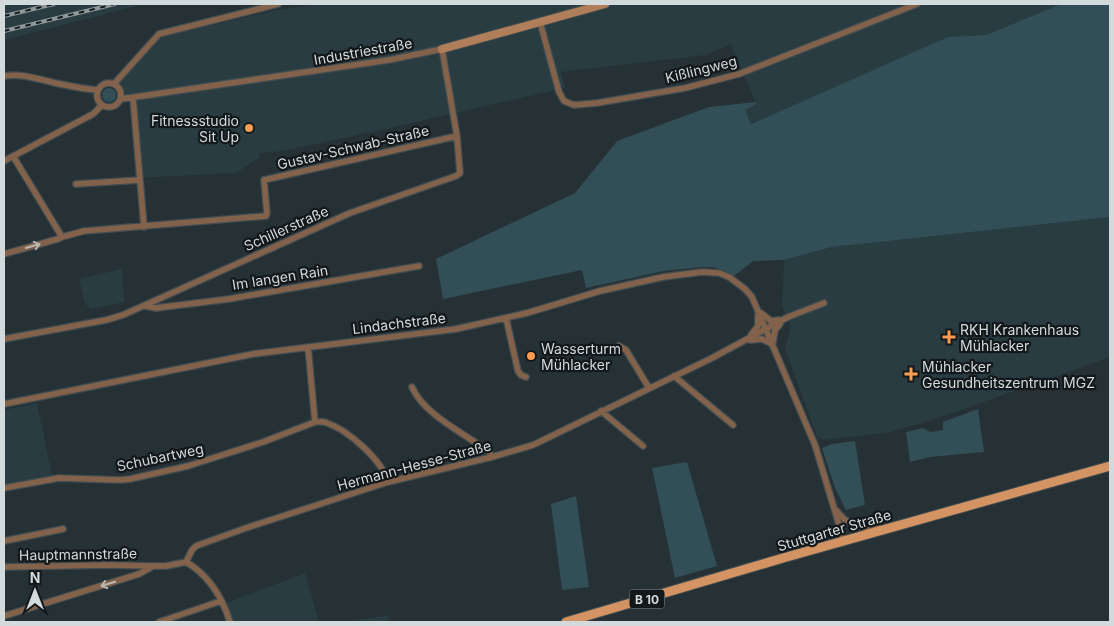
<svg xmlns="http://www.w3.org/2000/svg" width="1114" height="626" viewBox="0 0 1114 626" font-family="Inter,sans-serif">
	<rect width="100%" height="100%" fill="#253135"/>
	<path fill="#283c41" d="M4,4H145L4,40Z
		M320,4H1061L986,35L948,38L751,124L744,109L756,104L731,44L706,55L561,72L565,88L372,132L282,151L260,153L259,158L236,173L135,178L132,106L120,82L161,37L277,10Z
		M1110,217V357L944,416L891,432L824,440L817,437L785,349L791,326L782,307L784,260L832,247Z
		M122,269L124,302L91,309L85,304L79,279Z
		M37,403L52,476L4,485V410Z
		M305,573L319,622H231L224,604Z
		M388,615L389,622H348Z"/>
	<path fill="#324e56" d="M1061,4H1110V217L832,247L784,260L753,261L734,276L714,267H702L664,271L586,288L582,270L443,299L436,259L575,193L617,141L709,107L756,102V104L745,110L751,124L948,37L986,35Z
		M102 95a7 7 0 1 1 14 0a7 7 0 1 1-14 0Z
		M978,409L984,452L930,457L910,462L906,432L923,428L930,432L943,430V422Z
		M855,441L865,505L846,510L835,488L822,448L832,444Z
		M687,462L717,566L675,578L652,468Z
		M576,496L589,587L562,590L551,504Z"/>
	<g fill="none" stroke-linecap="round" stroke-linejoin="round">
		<g stroke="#414c50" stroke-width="8">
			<path id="street" d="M540,22L559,92L564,101L574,105L597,103L685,88L739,74L917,4
				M4,76C21,73 38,79 55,83C69,86 83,89 98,90
				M97 95a12 12 0 1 1 24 0a12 12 0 1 1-24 0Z
				M114,84L159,34L278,4
				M133,98L144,227
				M13,156L62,237L84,231L266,216L267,213L264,180L457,136
				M4,161L93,114L102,105
				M76,184L140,180
				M4,254L58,239L62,237
				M145,306L156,308L229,299L419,266
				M761,313L771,321L779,320
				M506,318L518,371L521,375L526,377
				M751,335L758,326V315
				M4,339L106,320L123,315L350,213L456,176L460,173L457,136L442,49L389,60L121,99
				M750,340L762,339L772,344
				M773,342L775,330L780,324
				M619,346L626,350L649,388
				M308,347L315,422C319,422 324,421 327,423C348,430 382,460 388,482
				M674,376L733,425
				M412,387C423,414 465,434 488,451L492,457
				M4,404L253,354L456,329L527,313L600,291L663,277L702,272L719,273L729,277L745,289L752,297L815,445L844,541
				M601,411L643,446
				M4,488L59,478L120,480L130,479L188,466L263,442L315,422
				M837,511C847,525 862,530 879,528
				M4,541L63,529
				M186,562L192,550L196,546L246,528L388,482L492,457L533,445L712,358L788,317L824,303
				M4,567L108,565L153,566H166L186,562C209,575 222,597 230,622
				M4,616L139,574L153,566
				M159,622L221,601"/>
		</g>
		<g stroke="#414c50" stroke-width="10">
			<path id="secondary" d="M442,49L605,4"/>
		</g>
		<g stroke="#414c50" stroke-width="11">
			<path id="primary" d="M566,622L783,558L1110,466"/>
		</g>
		<use href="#street" stroke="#82624b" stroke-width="5.5"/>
		<use href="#secondary" stroke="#b07e59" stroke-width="8"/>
		<use href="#primary" stroke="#d49362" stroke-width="9"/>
		<g stroke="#8e989a" stroke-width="4">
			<path id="rail" d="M4,16L54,4
				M4,31L115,4"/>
		</g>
		<use href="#rail" stroke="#13181a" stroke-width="2" stroke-dasharray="5.5" stroke-linecap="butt"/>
	</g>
	<defs><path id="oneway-shaft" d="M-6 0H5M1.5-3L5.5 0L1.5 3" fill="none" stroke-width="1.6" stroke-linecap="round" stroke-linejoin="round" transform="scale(1.25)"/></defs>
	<g stroke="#bab6b0">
		<use href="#oneway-shaft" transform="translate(33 246) rotate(-16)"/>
		<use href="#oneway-shaft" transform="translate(108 584) rotate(163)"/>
	</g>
	<g fill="#fc9d52" stroke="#13181a" stroke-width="2">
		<circle cx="249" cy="128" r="5"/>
		<path d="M946.5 329.5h5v5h5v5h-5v5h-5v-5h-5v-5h5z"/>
		<circle cx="531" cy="356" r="5"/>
		<path d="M908.5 366.5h5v5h5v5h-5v5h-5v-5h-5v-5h5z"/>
	</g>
	<g text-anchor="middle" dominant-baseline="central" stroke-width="4.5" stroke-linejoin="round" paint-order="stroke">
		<rect fill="#13181a" stroke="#99a0a2" stroke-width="1" x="629.5" y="589.5" width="35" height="19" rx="4"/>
		<g font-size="12" font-weight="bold" fill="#d2dadc">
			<text x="647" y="599">B 10</text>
		</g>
		<g font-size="14" fill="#d2dadc" stroke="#13181a">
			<text transform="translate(363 51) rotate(-10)">Industriestraße</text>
			<text transform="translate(701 69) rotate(-14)">Kißlingweg</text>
			<text transform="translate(353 147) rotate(-13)">Gustav-Schwab-Straße</text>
			<text transform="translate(286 228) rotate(-24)">Schillerstraße</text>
			<text transform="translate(280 277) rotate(-9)">Im langen Rain</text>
			<text transform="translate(399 323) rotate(-7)">Lindachstraße</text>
			<text transform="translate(160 457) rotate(-12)">Schubartweg</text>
			<text transform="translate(414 465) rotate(-15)">Hermann-Hesse-Straße</text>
			<text transform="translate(834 530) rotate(-16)">Stuttgarter Straße</text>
			<text transform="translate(78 554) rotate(-1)">Hauptmannstraße</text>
		</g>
		<g font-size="14" fill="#d2dadc" stroke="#13181a" text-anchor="start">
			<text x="239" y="120" text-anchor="end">Fitnessstudio<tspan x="239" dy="16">Sit Up</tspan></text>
			<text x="960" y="329">RKH Krankenhaus<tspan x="960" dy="16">Mühlacker</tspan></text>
			<text x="541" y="348">Wasserturm<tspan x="541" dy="16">Mühlacker</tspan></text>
			<text x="922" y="366">Mühlacker<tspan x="922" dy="16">Gesundheitszentrum MGZ</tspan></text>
		</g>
	</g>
	<rect width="1114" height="626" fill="none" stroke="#d2dadc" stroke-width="10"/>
	<g transform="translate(35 591)" stroke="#13181a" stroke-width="4" paint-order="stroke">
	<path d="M0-4L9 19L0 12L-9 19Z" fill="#d2dadc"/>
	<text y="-8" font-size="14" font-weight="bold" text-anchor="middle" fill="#d2dadc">N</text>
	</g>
</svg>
